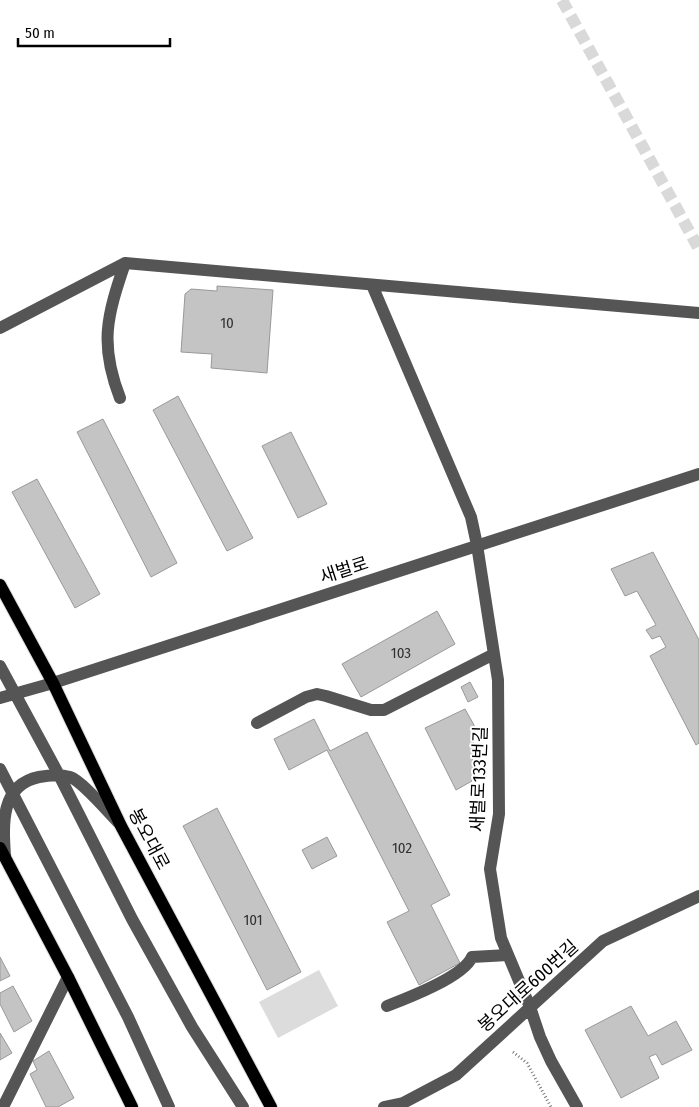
<svg xmlns="http://www.w3.org/2000/svg" width="699" height="1107" viewBox="0 0 699 1107" font-family="'Fira Sans Condensed','Noto Sans KR',sans-serif">
	<rect width="100%" height="100%" fill="#fff"/>
	<path fill="#dcdcdc" d="M319,970L338,1006L278,1038L259,1002Z"/>
	<path fill="#c4c4c4" stroke="#999" d="M217,286L273,290L267,373L211,368L212,354L181,352L185,294L191,289L217,291Z
		M178,396L253,538L227,551L153,410Z
		M103,419L177,563L151,577L77,432Z
		M291,432L327,504L298,518L262,446Z
		M37,479L100,594L75,608L12,492Z
		M653,552L699,640V743L696,745L650,656L666,647L660,636L652,639L646,630L656,625L637,591L625,596L611,569Z
		M437,611L455,644L361,697L342,664Z
		M470,682L478,697L468,702L461,687Z
		M465,709L474,725L472,781L456,790L425,728Z
		M314,719L330,751L367,732L450,895L431,905L460,963L419,985L387,922L409,911L327,750L289,770L274,739Z
		M217,808L301,972L267,990L183,826Z
		M327,837L337,856L312,869L302,850Z
		M0,957L10,976L0,981Z
		M13,986L32,1021L14,1032L0,1004V993Z
		M631,1006L648,1036L676,1021L692,1050L662,1065L656,1054L649,1057L659,1078L621,1098L585,1030Z
		M0,1033L12,1053L0,1060Z
		M49,1051L74,1098L58,1107H46L30,1074L37,1070L33,1061Z"/>
	<g fill="none" stroke-linecap="round" stroke-linejoin="round">
		<path stroke="#d9d9d9" stroke-width="12" stroke-dasharray="12 6" stroke-linecap="butt" d="M562,0L699,249"/>
		<g stroke="#dbdbdb" stroke-width="14">
			<path id="major" d="M0,585L53,683L121,826L271,1107
				M0,848L68,977L132,1107"/>
		</g>
		<path stroke="#777" stroke-width="3" stroke-dasharray="1 2.5" stroke-linecap="butt" d="M513,1052L527,1063L551,1107"/>
		<path stroke="#555" stroke-width="12" d="M372,285L471,517L477,545L498,680L499,814L490,869L501,938L530,1007L540,1037L551,1061L577,1107
			M0,328L125,263L699,313
			M120,398C99,344 107,316 125,263
			M0,666L59,775L132,919L192,1027L243,1107
			M0,698L53,683L699,474
			M257,723L306,697L317,694L326,696L371,710H384L494,654
			M0,769L128,1017L169,1107
			M5,856C3,825 0,785 39,777C49,775 60,774 70,777C82,781 108,812 118,822
			M387,1006C408,998 463,977 472,957L508,955
			M3,1107L68,977
			M384,1107L403,1103L456,1075L603,941L699,896"/>
		<use href="#major" stroke="#000" stroke-width="12"/>
	</g>
	<g text-anchor="middle" dominant-baseline="central" stroke-width="4" stroke-linejoin="round" paint-order="stroke">
		<g font-size="15" fill="#313131">
			<text x="227" y="323">10</text>
			<text x="401" y="653">103</text>
			<text x="402" y="848">102</text>
			<text x="253" y="920">101</text>
		</g>
		<g font-size="18" fill="#000" stroke="#fff">
			<text transform="translate(344 570) rotate(-18)">새벌로</text>
			<text transform="translate(479 779) rotate(-88)">새벌로133번길</text>
			<text transform="translate(149 839) rotate(62)">봉오대로</text>
			<text transform="translate(528 986) rotate(-42)">봉오대로600번길</text>
		</g>
	</g>
	<path d="M18 38v8h152v-8" fill="none" stroke="#000000" stroke-width="2.5"/>
	<text x="25" y="38" font-size="15" fill="#000000" stroke="#ffffff" stroke-width="4" paint-order="stroke">50 m</text>
</svg>
